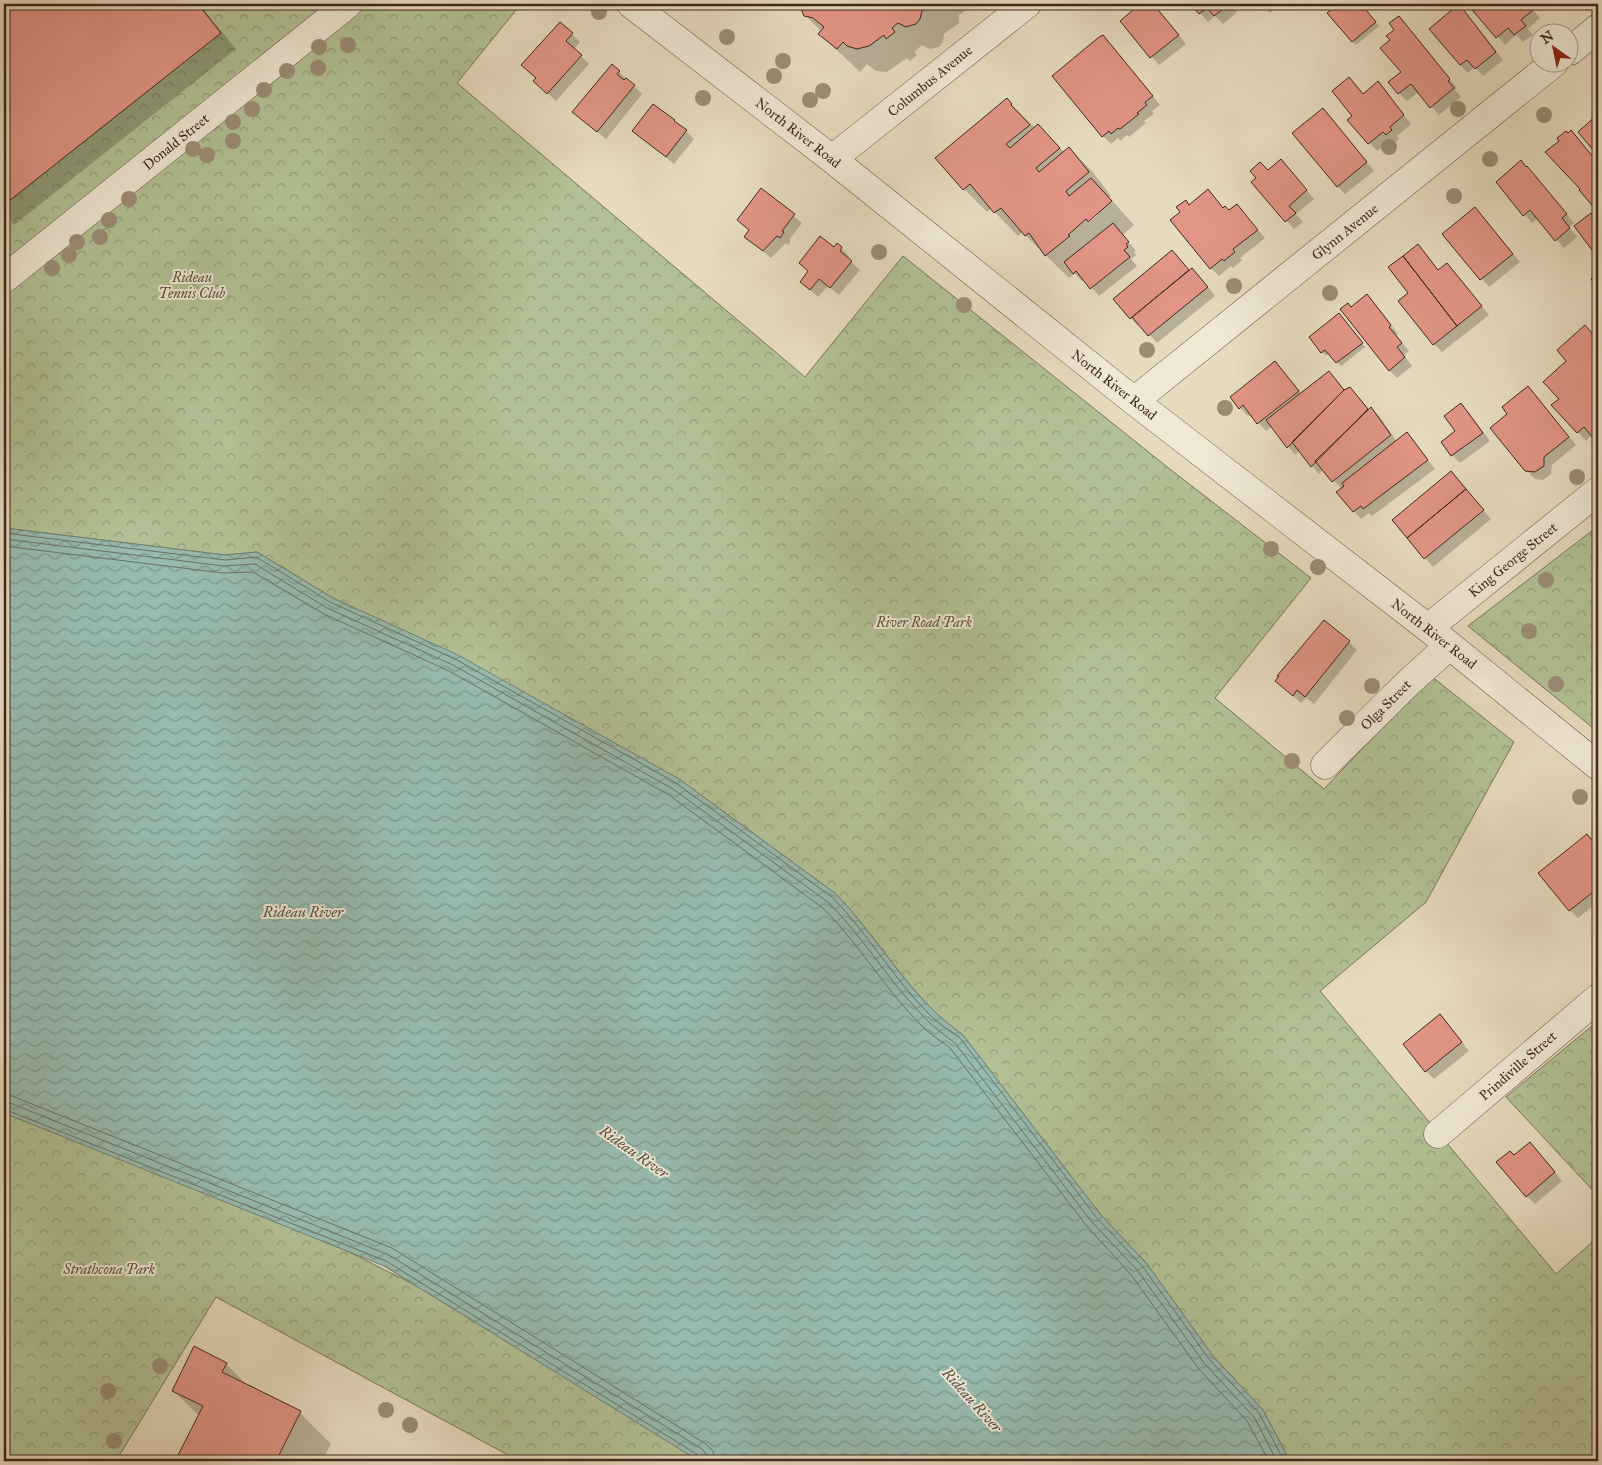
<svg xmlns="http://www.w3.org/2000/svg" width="1602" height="1465" viewBox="0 0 1602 1465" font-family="'IM FELL Great Primer',serif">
	<defs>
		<pattern id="park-crowns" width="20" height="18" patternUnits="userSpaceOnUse" patternTransform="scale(1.25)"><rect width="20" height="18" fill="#b2c195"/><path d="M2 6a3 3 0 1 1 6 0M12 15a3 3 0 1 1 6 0" fill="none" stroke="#929d79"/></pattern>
		<pattern id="water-waves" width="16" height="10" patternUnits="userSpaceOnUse" patternTransform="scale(1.25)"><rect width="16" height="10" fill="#97bbaf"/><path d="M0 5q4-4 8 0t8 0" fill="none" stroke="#7d988e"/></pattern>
	</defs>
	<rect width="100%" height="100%" fill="#e7dbbf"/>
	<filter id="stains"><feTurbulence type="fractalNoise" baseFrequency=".004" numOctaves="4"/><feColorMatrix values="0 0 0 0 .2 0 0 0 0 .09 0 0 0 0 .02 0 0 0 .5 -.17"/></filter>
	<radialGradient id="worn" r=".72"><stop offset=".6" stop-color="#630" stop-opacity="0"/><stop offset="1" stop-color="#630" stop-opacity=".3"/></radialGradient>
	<path fill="url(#park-crowns)" stroke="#797459" d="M4,4H521L457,83L805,377L903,256L1171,470L1311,578L1215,698L1324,789L1431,676L1514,742L1426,902L1320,991L1556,1274L1598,1237V1461H1290L1263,1410L1213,1356L1147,1264L1100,1214L963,1035C954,1028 944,1021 936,1013C899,978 872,931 836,894L679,779L571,719L333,598L257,552L225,555L4,528Z
		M1597,527L1598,528V732L1468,626Z
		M1598,1021V1196L1506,1097Z
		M4,1113L323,1239L439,1297L701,1461H514L506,1454L216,1297L116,1461H4Z"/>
	<path fill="url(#water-waves)" stroke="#748075" d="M4,528L225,555L257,552L333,598L458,655L679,779L836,894C872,931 898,977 936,1013C944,1021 954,1028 963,1035L1100,1214L1147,1264L1213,1356L1263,1410L1290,1461H699L384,1266L4,1113Z"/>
	<path fill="#0003" fill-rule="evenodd" d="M4,4H199L236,49L14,225L4,214Z
		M800,4H983L978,8L970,7L959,15V23L944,34L943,42L939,47L930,49L922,45L914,52L917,55L910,61L907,58L887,72L876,71L867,64L860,72L820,34L822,32L805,15Z
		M1130,4H1154L1186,44L1159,65L1122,21L1135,11Z
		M1192,4H1231L1237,12L1223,24L1215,16L1208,22Z
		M1261,4H1281L1270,13Z
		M1340,4H1360L1379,26L1356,45L1329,13Z
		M1472,4H1528L1540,18L1528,29L1533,35L1523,42L1516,35L1505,45L1470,5Z
		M1459,6L1467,14L1503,60L1483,76L1475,67L1468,73L1460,65Z
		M1399,17L1457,88L1455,90L1461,97L1439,115L1419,92L1407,101L1399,93L1402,72L1392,41Z
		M572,34L580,42L574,49L589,64L556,101L543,89L537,78L531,73Z
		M1103,36L1160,105L1152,111L1154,114L1144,121L1146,123L1129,137L1127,135L1120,141L1118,138L1111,144L1103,136Z
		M619,72L642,94L606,139L573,112Z
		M1349,79L1364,95L1378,83L1411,124L1397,136L1399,139L1395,143L1392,140L1377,151L1349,120L1354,116Z
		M1007,100L1035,128L1038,126L1064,152L1069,148L1092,171L1111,196L1109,197L1134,225L1123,235L1136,251L1134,252L1136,255L1131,259L1137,266L1099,296L1084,279L1082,281L1075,274L1069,278L1022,232L1018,236L991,208L987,212L964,189ZM1096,213L1098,215L1088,223L1086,221Z
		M1323,109L1374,171L1345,194L1337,186Z
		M686,131L694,139L674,164L642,138Z
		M1527,167L1574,223L1569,227L1577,237L1564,248L1538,218L1532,223L1497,182Z
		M1289,169L1314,199L1296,214L1303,222L1294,229L1253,182L1268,172Z
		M761,189L802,223L789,240L791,241L788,245L786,243L771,258L745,237L750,231Z
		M1208,191L1224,209L1229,211L1244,214L1265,238L1240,258L1242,260L1233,268L1231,266L1219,276L1211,268L1190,206Z
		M1483,217L1520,262L1489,287L1444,234Z
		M1418,246L1439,271L1447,264L1489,315L1442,352L1434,344L1410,293Z
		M841,248L849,256L848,259L860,270L839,295L828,286L818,297L801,281Z
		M1180,260L1189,271L1200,277L1215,296L1157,343L1140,324L1138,326L1131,318Z
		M1375,304L1398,334L1396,335L1409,351L1404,355L1412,366L1397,378L1389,370L1351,308Z
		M1342,318L1365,347L1341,366L1330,353L1326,356L1322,352Z
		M1585,327L1598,341V441L1592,435L1586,441L1553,405L1560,399L1568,361Z
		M1283,371L1302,394L1329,373L1345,391L1350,388L1369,410L1371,409L1379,416L1397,442L1407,434L1435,469L1372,516L1369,513L1361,519L1354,511L1342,489L1323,469L1319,474L1300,450L1295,455L1272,426L1266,431L1251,414L1248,416L1240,408L1232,397Z
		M1528,387L1576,445L1552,465L1551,474L1543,480L1535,479L1526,470L1509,414Z
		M1461,405L1469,413L1490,441L1460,463L1452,455Z
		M1459,481L1491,519L1433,567L1393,520Z
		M1349,642L1357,650L1314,704L1306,698L1301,703L1277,681Z
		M1587,836L1598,848V902L1578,918L1570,910Z
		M1448,1024L1469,1051L1434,1079L1426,1071Z
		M1538,1152L1562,1181L1535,1204L1527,1196L1514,1157Z
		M226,1364L250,1388L300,1413L331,1444L322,1461H177L199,1416L174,1391Z"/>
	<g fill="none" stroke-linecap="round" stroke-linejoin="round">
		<path stroke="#6c7166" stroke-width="1" d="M4,533L225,560L256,557L330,602L455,659L676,783L833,898C869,935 895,981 932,1017C940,1025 951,1031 960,1038L1096,1217L1143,1267L1209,1359L1259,1413L1284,1461
			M4,539L224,566L255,564L327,608L453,665L673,789L829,903C865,939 891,985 928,1021C936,1029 946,1036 955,1043L1091,1221L1138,1271L1204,1363L1254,1417L1277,1461
			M4,546L223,573L253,572L324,614L449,671L669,795L824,909C860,945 886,991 923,1027C931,1035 941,1041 950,1048L1086,1225L1132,1276L1198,1368L1247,1421L1269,1461
			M4,1095L12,1096L392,1248L706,1444L713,1451L715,1461
			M4,1103H10L389,1255L702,1449L706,1454L707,1461
			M4,1109L386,1261L698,1455L701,1461"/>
	</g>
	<path fill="#e29586" stroke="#40271d" d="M4,4H198L221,33L4,205Z
		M799,4H931L922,11L920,19L916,24L906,27L898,23L892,28L895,32L886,39L884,35L869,46L857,49L847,46L843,42L837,49L818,34L824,27L813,18L804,16Z
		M1128,4H1153L1179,35L1150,58L1120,21L1133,10Z
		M1190,4H1230L1214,16L1207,8L1199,14Z
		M1338,4H1361L1376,22L1352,42L1327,13Z
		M1459,4L1496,52L1475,69L1467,60L1460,65L1429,29Z
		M1470,4H1528L1533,10L1521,20L1526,26L1514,35L1508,28L1496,38L1468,5Z
		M1399,16L1450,79L1448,81L1454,88L1430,108L1411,84L1398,94L1388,82L1401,72L1380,48L1390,40L1386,36L1394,30L1389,23Z
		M560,22L573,33L566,41L582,55L547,94L533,81L536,78L521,65Z
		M1103,35L1153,96L1145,102L1147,105L1137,113L1139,114L1120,129L1118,128L1111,134L1109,131L1102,137L1052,76L1099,37Z
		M612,64L620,71L617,74L624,80L626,78L635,85L597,132L572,112Z
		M1349,77L1363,94L1378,81L1404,115L1390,127L1392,130L1386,135L1383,132L1368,144L1347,120L1352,116L1332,91Z
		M1007,98L1012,104L1011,105L1030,125L1006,144L1010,148L1038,124L1060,148L1036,168L1039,172L1069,147L1089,172L1066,191L1069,196L1091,178L1112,201L1088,222L1086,219L1068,235L1070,236L1045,256L1029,233L1025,236L1001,208L994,213L970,184L963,190L935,158Z
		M653,104L675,120L674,121L687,130L666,157L632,131Z
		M1323,108L1367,162L1337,187L1292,133Z
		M1598,114V156L1578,132Z
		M1571,130L1598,163V210L1597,211L1579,190L1580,189L1545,152L1559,141L1557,138L1566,131L1568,133Z
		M1281,159L1307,190L1289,206L1296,213L1285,222L1251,182L1256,178L1250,171L1260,162L1268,170Z
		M1521,160L1526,167L1527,166L1567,214L1562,218L1570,228L1555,241L1530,210L1523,216L1496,182Z
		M761,188L795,214L782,231L784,232L780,238L777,236L763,251L744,237L749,230L737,220Z
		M1208,189L1223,208L1225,206L1229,210L1237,204L1258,230L1233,249L1235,252L1224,261L1222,259L1210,269L1170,220L1180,212L1176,207L1186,200L1189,205Z
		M1475,207L1513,254L1480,280L1442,234Z
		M1591,213L1598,223V258L1574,226Z
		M1113,223L1129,242L1126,244L1128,247L1124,250L1130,257L1090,289L1076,271L1073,274L1064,262Z
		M820,236L834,247L837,243L842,247L840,251L852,261L830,288L819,279L810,290L800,282L808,271L799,263Z
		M1418,244L1438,270L1447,263L1482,306L1457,326L1403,256Z
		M1172,250L1189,270L1130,319L1113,299Z
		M1403,256L1457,326L1433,345L1398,301L1408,293L1388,267Z
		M1192,268L1208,287L1148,336L1132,317Z
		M1598,274V289L1591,279Z
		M1367,294L1391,325L1389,327L1402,343L1397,347L1405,357L1389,371L1340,309L1348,303L1351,307Z
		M1339,313L1363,343L1336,363L1325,350L1321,353L1309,337Z
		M1585,325L1598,340V433L1593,438L1584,427L1577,433L1551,405L1559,399L1543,382L1566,361L1557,350Z
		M1275,361L1299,391L1257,424L1243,405L1239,409L1230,397Z
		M1329,371L1344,390L1287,448L1266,420Z
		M1528,386L1569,437L1544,457V466L1535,472L1525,471L1490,428L1507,414L1502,407Z
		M1350,387L1368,409L1311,467L1292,442L1344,390Z
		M1461,403L1483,433L1451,456L1441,442L1455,431L1444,416Z
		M1371,407L1391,435L1332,482L1315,461Z
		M1407,432L1428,460L1363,509L1361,506L1353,512L1336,492L1344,486L1342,483Z
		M1451,471L1466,489L1407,538L1392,520Z
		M1466,489L1484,510L1424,559L1407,538Z
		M1324,620L1350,641L1305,697L1297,690L1293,696L1275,681L1279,676H1277Z
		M1587,834L1598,848V888L1569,911L1538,873Z
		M1440,1014L1462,1042L1425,1072L1403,1044Z
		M1530,1142L1555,1172L1526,1197L1496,1162L1510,1151L1514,1155Z
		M194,1346L227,1363L222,1372L301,1411L276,1461H175L203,1406L172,1391Z"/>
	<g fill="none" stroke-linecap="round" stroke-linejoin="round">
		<g stroke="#6a5446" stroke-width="29">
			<path id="street" d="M631,4L832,159L1134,401L1428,628L1598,766
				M1570,51L1598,28
				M832,159L1027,4
				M4,279L348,4
				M1134,401L1555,62
				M1428,628L1598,491
				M1325,765L1409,682L1449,646
				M1438,1134L1598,998"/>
		</g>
		<use href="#street" stroke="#efe8d5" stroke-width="28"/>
	</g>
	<g fill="#9b8d76">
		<circle cx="599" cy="12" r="8"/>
		<circle cx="727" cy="37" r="8"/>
		<circle cx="348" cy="45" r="8"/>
		<circle cx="319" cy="47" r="8"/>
		<circle cx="783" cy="61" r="8"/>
		<circle cx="318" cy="68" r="8"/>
		<circle cx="287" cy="71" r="8"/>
		<circle cx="774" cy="76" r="8"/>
		<circle cx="264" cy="90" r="8"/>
		<circle cx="823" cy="91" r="8"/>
		<circle cx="703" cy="98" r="8"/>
		<circle cx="810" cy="100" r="8"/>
		<circle cx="252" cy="109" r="8"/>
		<circle cx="1458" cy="109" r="8"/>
		<circle cx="1544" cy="115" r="8"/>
		<circle cx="233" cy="122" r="8"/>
		<circle cx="233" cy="141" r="8"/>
		<circle cx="1389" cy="147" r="8"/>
		<circle cx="193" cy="149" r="8"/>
		<circle cx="207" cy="155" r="8"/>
		<circle cx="1490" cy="159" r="8"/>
		<circle cx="1454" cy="196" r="8"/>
		<circle cx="129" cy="199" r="8"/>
		<circle cx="109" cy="220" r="8"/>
		<circle cx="100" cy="237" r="8"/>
		<circle cx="77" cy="242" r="8"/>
		<circle cx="879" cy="252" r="8"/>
		<circle cx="69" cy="255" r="8"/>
		<circle cx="52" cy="268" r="8"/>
		<circle cx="1234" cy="286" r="8"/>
		<circle cx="1330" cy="293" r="8"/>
		<circle cx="964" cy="305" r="8"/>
		<circle cx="1147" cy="350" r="8"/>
		<circle cx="1225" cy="408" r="8"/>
		<circle cx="1577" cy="477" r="8"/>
		<circle cx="1271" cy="549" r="8"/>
		<circle cx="1318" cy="567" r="8"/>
		<circle cx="1546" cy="580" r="8"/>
		<circle cx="1529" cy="631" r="8"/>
		<circle cx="1556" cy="684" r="8"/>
		<circle cx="1372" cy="686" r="8"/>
		<circle cx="1347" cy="718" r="8"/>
		<circle cx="1292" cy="761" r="8"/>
		<circle cx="1580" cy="797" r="8"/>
		<circle cx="160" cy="1366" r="8"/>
		<circle cx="108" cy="1391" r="8"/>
		<circle cx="386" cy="1410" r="8"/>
		<circle cx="410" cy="1425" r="8"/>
		<circle cx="114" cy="1441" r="8"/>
	</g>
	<g text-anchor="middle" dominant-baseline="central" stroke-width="4" stroke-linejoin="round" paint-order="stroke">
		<g font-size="14" fill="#40271d" stroke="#efe8d5">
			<text transform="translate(930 81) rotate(-39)">Columbus Avenue</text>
			<text transform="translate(798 133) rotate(38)">North River Road</text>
			<text transform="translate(176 142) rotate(-39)">Donald Street</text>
			<text transform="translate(1345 232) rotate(-39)">Glynn Avenue</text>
			<text transform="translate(1114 385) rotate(38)">North River Road</text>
			<text transform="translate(1513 560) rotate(-39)">King George Street</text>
			<text transform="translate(1434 634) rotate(38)">North River Road</text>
			<text transform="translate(1386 705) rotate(-45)">Olga Street</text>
			<text transform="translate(1518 1066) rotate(-41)">Prindiville Street</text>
		</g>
		<g font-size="14" font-style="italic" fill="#5c4e3b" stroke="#efe8d5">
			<text x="192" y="277">Rideau<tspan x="192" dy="16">Tennis Club</tspan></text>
			<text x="924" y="622">River Road Park</text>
			<text x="109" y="1269">Strathcona Park</text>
		</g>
		<g font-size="15" font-style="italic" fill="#564c42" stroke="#efe8d5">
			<text x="303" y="912">Rideau River</text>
			<text transform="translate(634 1152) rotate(35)">Rideau River</text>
			<text transform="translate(972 1400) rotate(48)">Rideau River</text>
		</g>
	</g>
	<rect width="1602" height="1465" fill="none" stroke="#e7dbbf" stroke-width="20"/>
	<rect x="5" y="5" width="1592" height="1455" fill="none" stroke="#40271d" stroke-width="2.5"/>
	<rect x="10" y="10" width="1582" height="1445" fill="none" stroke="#40271d"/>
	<g transform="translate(1554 48) rotate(327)"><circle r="24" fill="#efe8d5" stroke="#a99b8b"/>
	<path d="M0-4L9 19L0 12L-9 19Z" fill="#8f2418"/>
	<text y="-8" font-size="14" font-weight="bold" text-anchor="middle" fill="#40271d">N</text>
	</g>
	<rect width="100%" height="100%" filter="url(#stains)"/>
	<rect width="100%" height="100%" fill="url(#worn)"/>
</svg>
